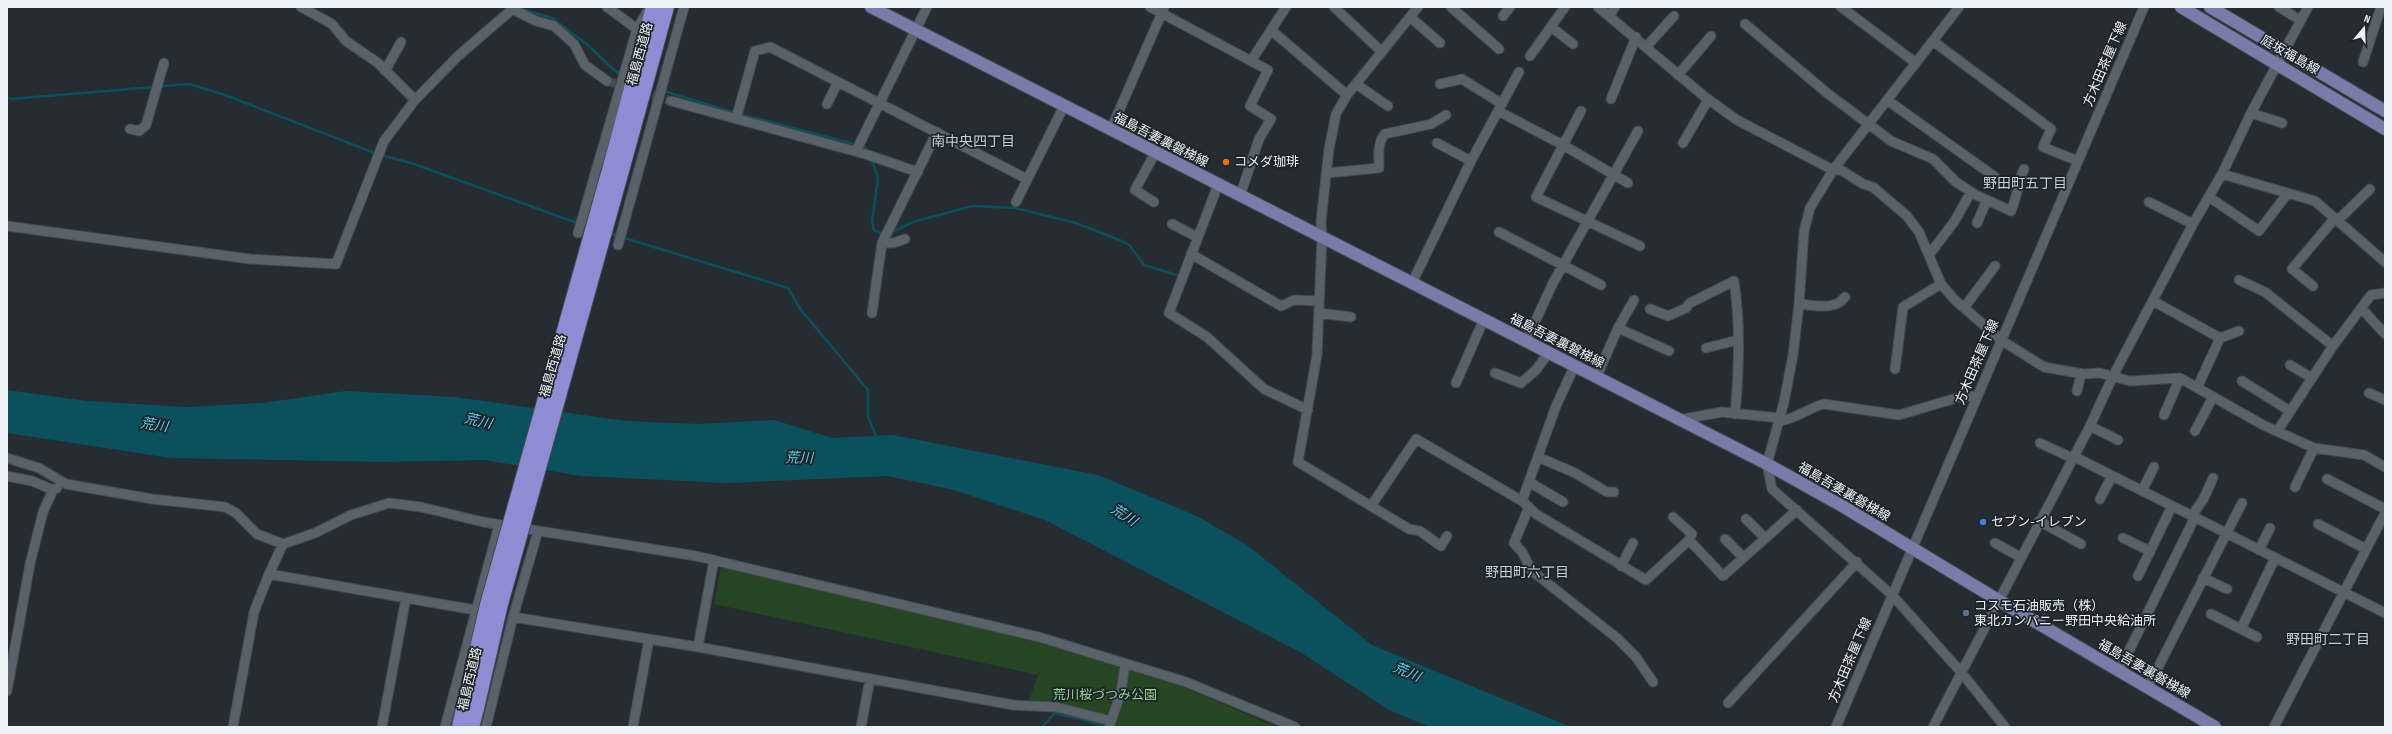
<svg xmlns="http://www.w3.org/2000/svg" width="2392" height="734" viewBox="0 0 2392 734" font-family="'Sofia Sans Condensed','Noto Sans JP',sans-serif">
	<rect width="100%" height="100%" fill="#252d33"/>
	<path fill="#264522" d="M721,567L1034,641L1184,687L1276,727H1101L1029,701L1038,675L714,604Z"/>
	<path fill="#0b505d" d="M7,390L87,401L186,407L263,403L346,391L455,397L626,421L699,424L774,420L832,438L893,435L1098,475L1197,516L1247,545L1372,645L1571,727H1430L1389,710L1300,652L1045,520L950,489L888,476L727,483L581,476L484,460L381,462L171,458L7,433Z"/>
	<g fill="none" stroke-linecap="round" stroke-linejoin="round">
		<path stroke="#0b505d" stroke-width="2.5" d="M522,9L552,18L589,46L615,71L622,74
			M664,91L735,113
			M7,97L11,99L189,84L225,95L377,154
			M740,114L865,147L868,152
			M381,155L414,164L588,227
			M871,158L878,178L872,221L874,230L884,235
			M608,233L788,288L801,310L868,390V416L877,439
			M888,234L913,222L972,206L1015,208L1076,223L1124,242L1130,246L1144,265L1180,276
			M1042,727L1055,713L1108,726"/>
		<path stroke="#434b50" stroke-width="9" stroke-dasharray="9 4.5" stroke-linecap="butt" d="M607,81L627,87
			M640,91L671,101"/>
		<g stroke="#444a50" stroke-width="11">
			<path id="minor" d="M301,7L332,24L346,41L378,63L415,100
				M607,7L637,29
				M1150,7L1268,70L1250,106L1271,119L1259,139L1240,196
				M1334,7L1382,52
				M1418,7L1347,95L1336,114L1329,149L1321,221L1322,237L1317,355L1298,462L1409,529L1420,531L1441,546L1447,536
				M1451,7L1499,49
				M1598,7L1705,97L1737,120L1833,170H1841L1863,184L1873,187L1907,216L1919,232L1941,284L1955,300L2001,340L2044,367L2083,374L2100,373L2130,381L2180,378L2263,425L2314,448L2364,455L2385,467
				M1841,7L1916,63
				M1959,7L1833,170L1810,208L1804,231L1799,304L1793,355L1784,402L1767,464L1772,489L1892,595L1961,672L2005,727
				M2279,7L2300,20
				M512,9L536,21L554,26L574,44L585,65L607,81
				M1503,16L1510,7
				M1609,16L1615,7
				M1410,17L1440,43
				M1745,24L1827,93L1891,141L1933,159L1956,182L1976,195L2011,211C2017,197 2018,182 2024,169
				M1551,27L1573,44
				M1271,30L1347,95
				M1934,42L2051,129L2043,147L2078,161
				M1647,46L1674,16
				M1530,56L1565,7
				M1251,61L1286,7
				M2363,62L2381,7
				M385,71L401,42
				M1678,75L1711,36
				M1356,84L1388,106
				M1440,84L1462,79L1502,104
				M1611,99L1636,37
				M1887,100L1995,177
				M671,101L865,154L918,172
				M827,104L838,82
				M1498,111L1563,145L1628,183
				M1581,111L1536,197L1640,246
				M2251,113L2282,123
				M736,119L755,51L770,47L1027,179
				M130,129L139,131L146,125L164,63
				M1111,129L1164,8
				M1437,143L1471,161
				M1683,143L1708,100
				M856,151L927,7
				M1327,173L1379,168C1379,156 1377,143 1385,134L1431,124L1446,115
				M2222,174L2315,201L2385,262
				M1218,185L1169,313L1207,337L1264,389L1308,410
				M2209,197L2259,231L2288,193
				M1016,202L1064,106
				M1154,202L1135,190L1155,153
				M2149,202L2193,224
				M2338,220L2370,189
				M1977,223L1987,200
				M1172,224L1197,237
				M7,226L250,259L336,264L384,141L415,100L458,56L515,7
				M1499,232L1601,285
				M578,233L637,29L650,7
				M882,243H893L905,239
				M618,245L684,7
				M1191,254L1281,306L1294,300L1319,301
				M1929,255L1954,222L1971,192
				M2239,280L2265,292L2333,346
				M1412,283L1471,161L1519,72
				M2313,286L2292,269L2335,218
				M2153,301L2220,338L2197,388
				M1799,304C1814,305 1835,311 1845,297
				M1964,308L1995,266
				M2361,308L2385,334
				M1650,309L1668,316L1686,308L1690,303L1734,281C1741,325 1739,371 1735,414
				M872,313L882,243L937,132
				M1319,313L1351,317
				M1618,328L1669,351
				M2220,338L2239,331
				M1526,341L1553,283L1638,131
				M1706,348L1738,340
				M2290,365L2312,378
				M1895,369L1903,307L1941,284
				M1495,373L1521,383L1536,370L1549,352
				M1597,376L1618,328L1634,300
				M2242,381L2290,411
				M1456,383L1484,319
				M2077,391L2081,374
				M2369,393L2385,400
				M2164,415L2180,378
				M1678,420L1722,412L1780,418
				M1780,421C1796,419 1808,408 1824,404L1899,415L1960,397L1977,396
				M2090,426L2118,440
				M2278,430L2333,346L2371,295L2385,293
				M2195,431L2213,397
				M2040,443L2072,458
				M2073,456L2385,613
				M1538,457L1575,473L1607,492H1614
				M7,458L39,468L66,484L152,499L225,507L236,513L257,534L283,544L315,533L351,515L389,503L421,507L483,522L696,556L1039,637L1186,682L1295,727
				M7,476L32,481L53,490L57,488
				M2327,479L2385,509
				M1529,482L1563,502
				M2295,487L2314,448
				M2142,491L2154,467
				M2100,499L2112,476
				M1522,501L1556,406L1575,365
				M1371,506L1416,439L1522,501L1536,514L1646,580L1689,540L1723,576L1797,510
				M1529,507L1514,543L1522,552L1532,571L1617,638L1636,657L1653,682
				M2192,516L2204,498L2213,478
				M1673,517L1692,534L1689,540
				M1746,519L1765,538
				M2039,521L2081,544
				M2318,524L2366,549
				M2123,538L2150,551
				M1725,539L1743,557
				M1995,543L2020,557
				M283,544L269,574L475,610
				M2259,550L2270,528
				M1621,566L1633,543
				M2138,576L2172,506
				M2203,578L2227,589
				M2211,614L2257,637
				M513,617L698,647L714,560
				M2241,629L2275,558
				M698,647L1013,705L1056,707L1111,721
				M2119,671L2195,517
				M2148,687L2242,503
				M7,691L30,564L43,512L53,490
				M1728,703L1857,562
				M233,727L254,612L269,574
				M382,727L406,598
				M445,727L499,525
				M486,727L513,617L538,531
				M633,727L649,639
				M861,727L870,679
				M1109,727L1121,693L1125,664
				M1836,727L2144,7
				M1933,727L2090,426L2113,376L2193,224L2222,174L2251,113L2308,7
				M2274,727L2385,513"/>
		</g>
		<g stroke="#444a50" stroke-width="14">
			<path id="major" d="M871,7L1767,464L1844,507L1998,600L2215,727
				M2181,7L2385,129
				M2210,7L2385,111"/>
		</g>
		<g stroke="#444a50" stroke-width="16">
			<path id="highway" d="M611,163L653,7
				M623,167L667,7
				M459,727L464,704
				M472,727L477,708"/>
		</g>
		<use href="#minor" stroke="#596269" stroke-width="9"/>
		<use href="#major" stroke="#797ca9" stroke-width="12"/>
		<use href="#highway" stroke="#8e8dd4" stroke-width="14"/>
		<g stroke="#444a50" stroke-width="16" stroke-linecap="butt">
			<path id="highway-bridge" d="M464,704L487,605L611,163
				M477,708L501,604L623,167"/>
		</g>
		<use href="#highway-bridge" stroke="#8e8dd4" stroke-width="14"/>
	</g>
	<circle fill="#e8710a" stroke="#1c2329" stroke-width="1.5" cx="1226" cy="162" r="4"/>
	<circle fill="#3f7fe0" stroke="#1c2329" stroke-width="1.5" cx="1983" cy="522" r="4"/>
	<circle fill="#5c6f8a" stroke="#1c2329" stroke-width="1.5" cx="1966" cy="613" r="4"/>
	<g text-anchor="middle" dominant-baseline="central" stroke-width="3.5" stroke-linejoin="round" paint-order="stroke">
		<g font-size="13" fill="#eef3f7" stroke="#1c2329">
			<text transform="translate(640 54) rotate(-75)">福島西道路</text>
			<text transform="translate(2290 55) rotate(30)">庭坂福島線</text>
			<text transform="translate(2105 64) rotate(-67)">方木田茶屋下線</text>
			<text transform="translate(1161 140) rotate(27)">福島吾妻裏磐梯線</text>
			<text transform="translate(1557 341) rotate(27)">福島吾妻裏磐梯線</text>
			<text transform="translate(1977 362) rotate(-67)">方木田茶屋下線</text>
			<text transform="translate(553 366) rotate(-74)">福島西道路</text>
			<text transform="translate(1844 492) rotate(30)">福島吾妻裏磐梯線</text>
			<text transform="translate(1850 660) rotate(-67)">方木田茶屋下線</text>
			<text transform="translate(2144 669) rotate(30)">福島吾妻裏磐梯線</text>
			<text transform="translate(470 679) rotate(-77)">福島西道路</text>
		</g>
		<g font-size="13" fill="#eef3f7" stroke="#1c2329" text-anchor="start">
			<text x="1234" y="162">コメダ珈琲</text>
			<text x="1991" y="522">セブン-イレブン</text>
			<text x="1974" y="606">コスモ石油販売（株）<tspan x="1974" dy="15">東北カンパニー野田中央給油所</tspan></text>
		</g>
		<g font-size="13" fill="#97d38f" stroke="#1c2329">
			<text x="1105" y="695">荒川桜づつみ公園</text>
		</g>
		<g font-size="14" fill="#c6d0d8" stroke="#1c2329">
			<text x="973" y="141">南中央四丁目</text>
			<text x="2025" y="183">野田町五丁目</text>
			<text x="1527" y="572">野田町六丁目</text>
			<text x="2328" y="639">野田町二丁目</text>
		</g>
		<g font-size="14" font-style="italic" fill="#59d3ec" stroke="#1c2329">
			<text transform="translate(478 421) rotate(13)">荒川</text>
			<text transform="translate(154 425) rotate(9)">荒川</text>
			<text transform="translate(799 458) rotate(1)">荒川</text>
			<text transform="translate(1124 515) rotate(33)">荒川</text>
			<text transform="translate(1407 672) rotate(23)">荒川</text>
		</g>
	</g>
	<rect width="2392" height="734" fill="none" stroke="#eef3f7" stroke-width="16"/>
	<g transform="translate(2364 28) rotate(19)" stroke="#1c2329" stroke-width="3" paint-order="stroke">
	<path d="M0-3L7 15L0 10L-7 15Z" fill="#eef3f7"/>
	<text y="-6" font-size="11" font-weight="bold" text-anchor="middle" fill="#eef3f7">N</text>
	</g>
</svg>
